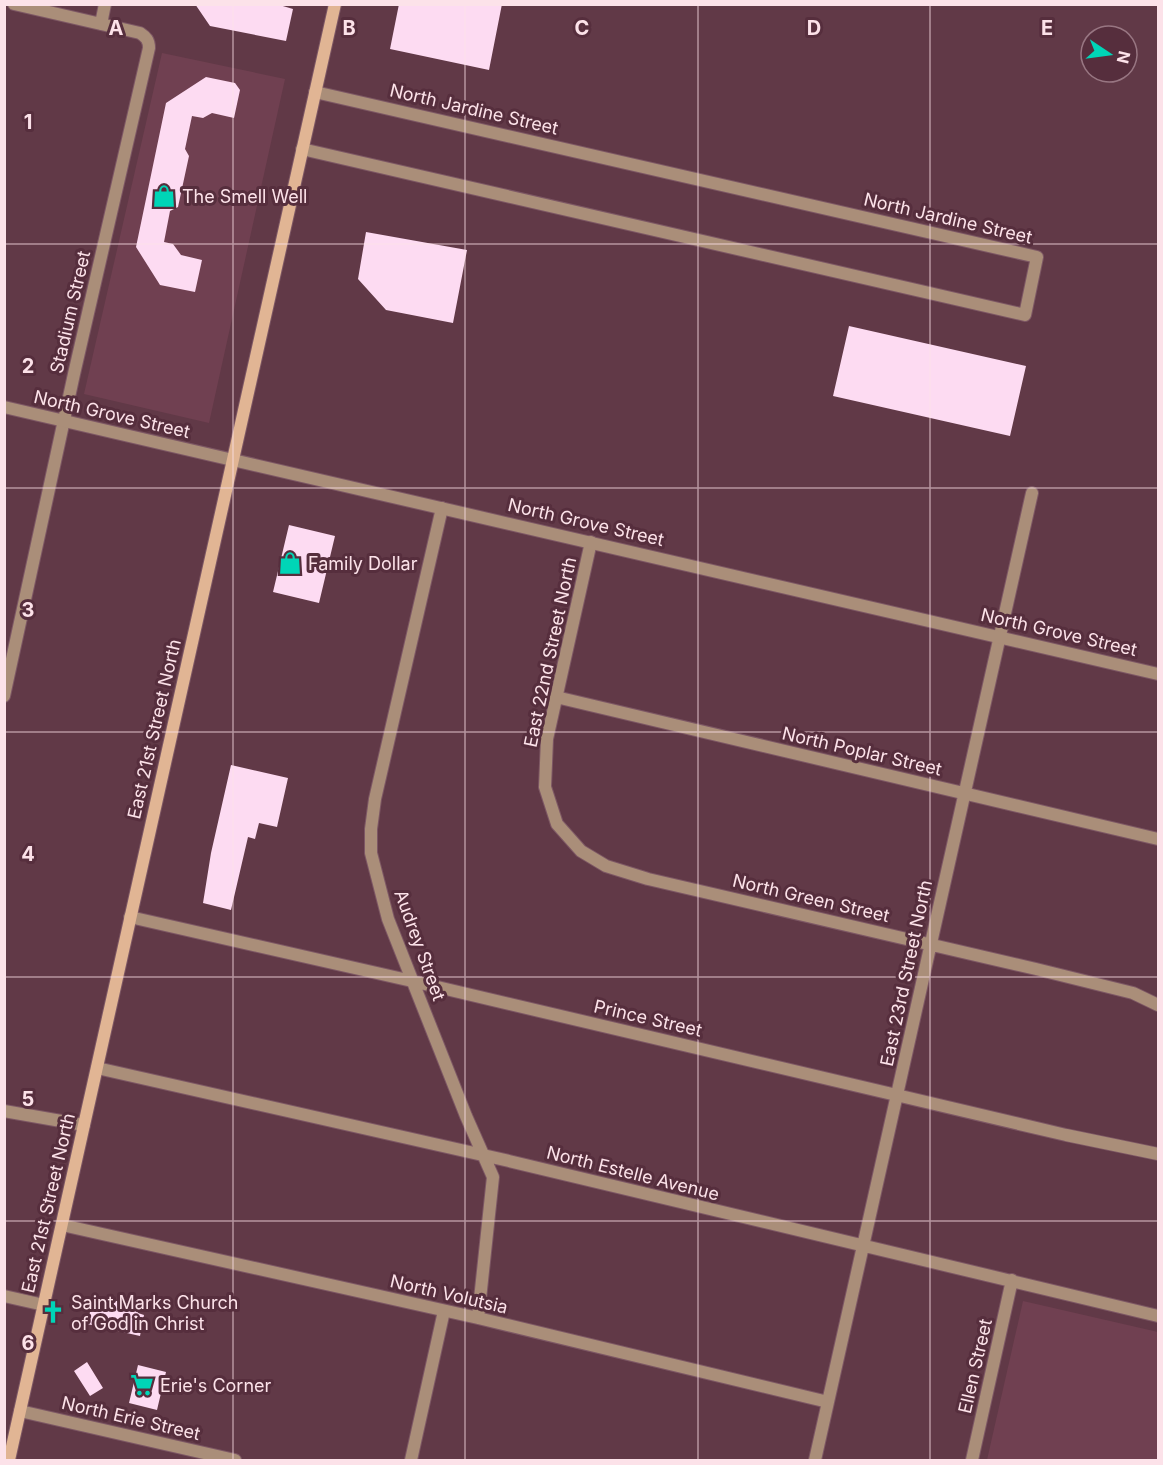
<svg xmlns="http://www.w3.org/2000/svg" width="1163" height="1465" viewBox="0 0 1163 1465" font-family="Inter,sans-serif">
	<rect width="100%" height="100%" fill="#613947"/>
	<path fill="#704051" d="M162,53L285,79L209,423L84,394Z
		M1023,1301L1158,1332V1460H987Z"/>
	<path fill="#fddbf2" d="M195,4H276L293,9L286,41L210,26Z
		M399,4H502L489,70L390,49Z
		M206,77L235,83L240,90L234,118L212,113L203,118L192,116L185,149L189,156L178,207L170,211L164,242L173,244L181,255L202,260L195,292L160,285L136,247L166,103Z
		M366,232L467,250L453,323L386,310L358,279Z
		M849,326L1026,366L1010,436L833,396Z
		M289,525L335,536L319,603L273,592Z
		M231,765L288,778L277,827L259,823L255,839L248,837L231,910L203,903L211,853Z
		M94,1296L139,1306L138,1313L144,1315L140,1336L87,1324Z
		M87,1362L103,1388L90,1396L74,1371Z
		M138,1365L166,1372L157,1410L129,1403Z"/>
	<g fill="none" stroke-linecap="round" stroke-linejoin="round">
		<g stroke="#7d5764" stroke-width="14">
			<path id="minor" d="M101,24L105,4
				M302,149L1025,315L1037,257L315,92
				M442,508L375,799L371,829V853L388,919L466,1116L493,1177L478,1318
				M591,542L547,739L545,787L557,824L581,851L606,866L648,879L1036,969L1133,993L1158,1005
				M4,696L74,374L149,48C149,40 146,37 140,33L14,4
				M556,697L1158,839
				M130,917L412,981L1066,1135L1158,1154
				M97,1068L509,1161L1158,1316
				M4,1111L84,1125
				M62,1225L478,1318L828,1402
				M4,1296L44,1305
				M20,1411L235,1460
				M411,1460L444,1311
				M815,1460L1032,493
				M972,1460L1012,1280"/>
		</g>
		<g stroke="#7d5764" stroke-width="14">
			<path id="tertiary" d="M4,407L1158,674"/>
		</g>
		<g stroke="#7d5764" stroke-width="14">
			<path id="secondary" d="M9,1460L335,4"/>
		</g>
		<use href="#minor" stroke="#aa8e79" stroke-width="12"/>
		<use href="#tertiary" stroke="#aa8e79" stroke-width="12"/>
		<use href="#secondary" stroke="#e1b594" stroke-width="12"/>
	</g>
	<path fill="none" stroke="#fce2e9" stroke-width="1.5" stroke-opacity="0.55" d="M233,4V1460M465,4V1460M698,4V1460M930,4V1460M4,244H1158M4,488H1158M4,732H1158M4,977H1158M4,1221H1158"/>
	<defs>
		<g id="shop-bare" transform="scale(1.8)"><path d="M-5-2.5h2.3a2.7 3.5 0 0 1 5.4 0H5L5.5 6h-11ZM-1.5-2.5h3a1.5 2.3 0 0 0-3 0Z" fill="#00d5b7" stroke="#562e3d" stroke-width="2.5" paint-order="stroke"/></g>
		<g id="church-bare" transform="scale(1.8)"><path d="M-1.2-6h2.4v3.5h3.3v2.4h-3.3V6h-2.4V-.1h-3.3v-2.4h3.3Z" fill="#00d5b7" stroke="#562e3d" stroke-width="2.5" paint-order="stroke"/></g>
		<g id="supermarket-bare" transform="scale(1.8)"><path d="M-6-5.5h2.5l.6 2H6L4.5 2H-2.5L-4.4-4H-6ZM-1.5 3.2a1.3 1.3 0 1 0 .1 0ZM3 3.2a1.3 1.3 0 1 0 .1 0Z" fill="#00d5b7" stroke="#562e3d" stroke-width="2.5" paint-order="stroke"/></g>
	</defs>
	<g fill-rule="evenodd">
		<use href="#shop-bare" x="164" y="196"/>
		<use href="#shop-bare" x="290" y="563"/>
		<use href="#church-bare" x="53" y="1312"/>
		<use href="#supermarket-bare" x="142" y="1385"/>
	</g>
	<g text-anchor="middle" dominant-baseline="central" stroke-width="6" stroke-linejoin="round" paint-order="stroke">
		<g font-size="18" fill="#fce2e9" stroke="#562e3d">
			<text transform="translate(474 109) rotate(13)">North Jardine Street</text>
			<text transform="translate(948 218) rotate(13)">North Jardine Street</text>
			<text transform="translate(70 312) rotate(-77)">Stadium Street</text>
			<text transform="translate(112 414) rotate(13)">North Grove Street</text>
			<text transform="translate(586 522) rotate(13)">North Grove Street</text>
			<text transform="translate(1059 632) rotate(13)">North Grove Street</text>
			<text transform="translate(550 652) rotate(-78)">East 22nd Street North</text>
			<text transform="translate(154 729) rotate(-77)">East 21st Street North</text>
			<text transform="translate(862 751) rotate(13)">North Poplar Street</text>
			<text transform="translate(811 898) rotate(13)">North Green Street</text>
			<text transform="translate(420 945) rotate(70)">Audrey Street</text>
			<text transform="translate(906 973) rotate(-78)">East 23rd Street North</text>
			<text transform="translate(648 1018) rotate(13)">Prince Street</text>
			<text transform="translate(633 1173) rotate(14)">North Estelle Avenue</text>
			<text transform="translate(48 1203) rotate(-77)">East 21st Street North</text>
			<text transform="translate(449 1294) rotate(13)">North Volutsia</text>
			<text transform="translate(975 1366) rotate(-77)">Ellen Street</text>
			<text transform="translate(131 1418) rotate(13)">North Erie Street</text>
		</g>
		<g font-size="18" fill="#fce2e9" stroke="#562e3d" text-anchor="start">
			<text x="182" y="196">The Smell Well</text>
			<text x="308" y="563">Family Dollar</text>
			<text x="71" y="1302">Saint Marks Church<tspan x="71" dy="21">of God in Christ</tspan></text>
			<text x="160" y="1385">Erie's Corner</text>
		</g>
	</g>
	<g font-size="20" text-anchor="middle" font-weight="bold" fill="#fce2e9" stroke="#562e3d" stroke-width="6" stroke-linejoin="round" paint-order="stroke">
		<text x="116" y="35">A</text>
		<text x="349" y="35">B</text>
		<text x="582" y="35">C</text>
		<text x="814" y="35">D</text>
		<text x="1047" y="35">E</text>
		<text x="28" y="129">1</text>
		<text x="28" y="373">2</text>
		<text x="28" y="617">3</text>
		<text x="28" y="861">4</text>
		<text x="28" y="1106">5</text>
		<text x="28" y="1350">6</text>
	</g>
	<rect width="1163" height="1465" fill="none" stroke="#fce2e9" stroke-width="12"/>
	<g transform="translate(1109 54) rotate(103)"><circle r="28" fill="#562e3d" stroke="#987682" stroke-width="1.5"/>
	<path d="M0-4.5L10 22L0 15L-10 22Z" fill="#00d5b7"/>
	<text y="-9" font-size="16" font-weight="bold" text-anchor="middle" fill="#fce2e9">N</text>
	</g>
</svg>
